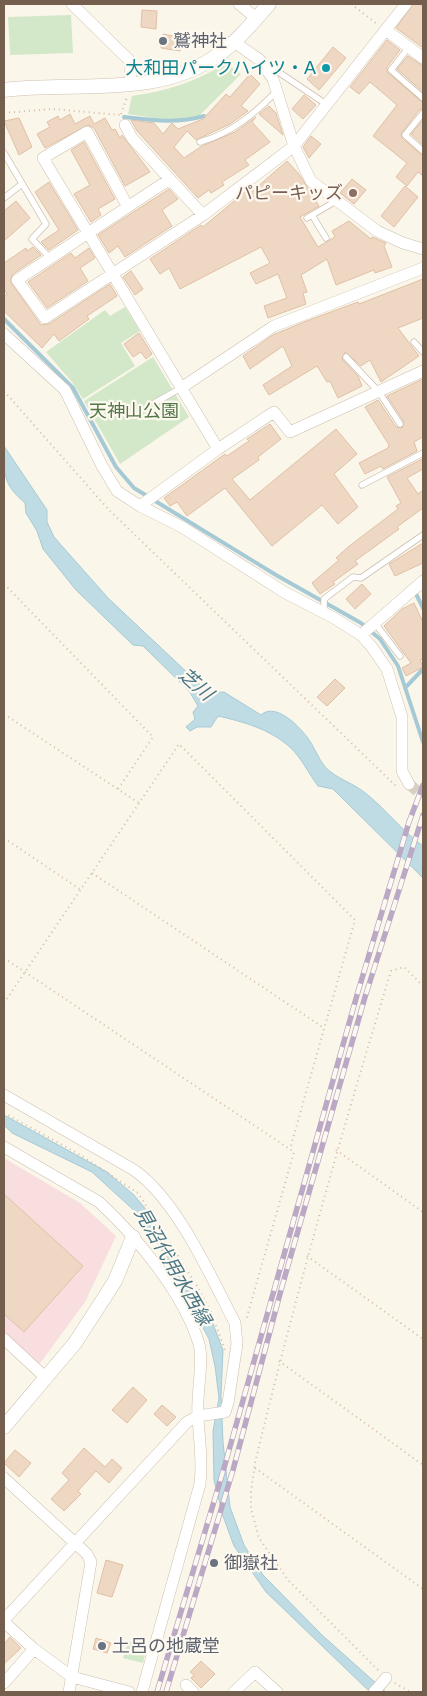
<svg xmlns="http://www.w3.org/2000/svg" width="427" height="1696" viewBox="0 0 427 1696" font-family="Arial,'Noto Sans JP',sans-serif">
	<rect width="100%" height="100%" fill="#fbf6ea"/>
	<path fill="#f8dedf" d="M4,1158L80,1203L116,1236L85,1302L38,1366L4,1333Z"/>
	<path fill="#d3e8c9" d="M71,15L73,53L10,55L8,17Z
		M226,63L241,74L199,116L167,120L128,114L132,96C170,90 193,83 226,63Z
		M125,307L140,331L121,343L135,366L83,399L72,382L46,352L105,310L110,316Z
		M153,357L189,417L120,464L84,401Z
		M128,1641L147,1646L143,1663L123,1658Z"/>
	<path fill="#bfdce4" stroke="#a6cad5" d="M4,446L47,510V522L54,537L108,598L209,693L224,692L261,715C275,702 298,725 307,737C314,746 318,758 325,767C337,779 351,782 364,792C385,808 401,830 423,846V878L333,789L318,786C309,774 302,759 291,748C270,729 244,722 218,716L211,727H197L190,731L186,727L195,719L193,712L198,706L189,691L143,646L133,645L76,590L43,549L37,531L26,513L25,503C2,483 4,474 4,446Z
		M4,1115L107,1172L134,1195L148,1212L213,1324L223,1350L221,1396L223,1442L230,1507L244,1545L263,1575L323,1636L386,1692H370L266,1592L234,1546L223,1516L214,1480L213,1431L219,1398L215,1366L209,1339L156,1240L139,1215L92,1172L12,1133L4,1125Z"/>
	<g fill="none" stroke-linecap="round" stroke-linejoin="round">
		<path stroke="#a6cad5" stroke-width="4" d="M124,117C151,120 177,124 204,116
			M4,319L73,388L116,467L134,488L276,575L361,623L380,639L398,666L423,742
			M414,590L423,608
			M405,688L423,669"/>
	</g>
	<path fill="#efd8c3" stroke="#e0c0a5" d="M413,4H423V48L396,28Z
		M142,10L157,11L156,29L141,27Z
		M163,34L182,38L180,51L161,48Z
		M387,40L400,50L387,67V72L423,103V108L419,110L401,134L402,138L423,156V176L418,172L407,186L396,177L407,163L373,136L397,105L370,82L359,94L350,87Z
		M333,47L346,58L319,90L307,79Z
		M408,56L423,66V92L397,69Z
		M250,74L260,84L241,106L248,111L230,124L196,140L187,131L174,147L184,158L202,146L235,132L256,117L252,122L270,142L245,160L249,165L222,182L224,185L211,193L209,190L198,198L137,131L131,120L154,123L163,134L172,123L178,129L203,119L226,94L230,97Z
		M304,95L316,105L303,119L292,109Z
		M269,106L276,113L283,135L259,114Z
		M70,114L75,124L90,116L94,124L105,118L112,130L115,129L120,138L122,135L150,172L125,186L94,128L88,125L45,148L37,134L50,127L47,122L58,116L60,120Z
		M19,118L32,147L19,155L4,121Z
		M423,120V145L411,134Z
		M311,136L321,144L309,158L303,147Z
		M84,142L115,199L98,209L101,215L91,222L74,194L90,185L71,150Z
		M287,161L299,174L319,206L300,217L318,247L335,237L332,231L349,221L371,239L372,237L386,243L384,246L392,267L375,273L374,270L336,285L327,259L301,275L307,292L303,293L306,304L268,318L264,306L287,298L278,274L256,284L250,273L270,263L261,247L180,289L169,268L160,274L150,259L201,225L203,227L245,192L248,195Z
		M352,179L366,190L354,204L340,193Z
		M49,182L78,230L49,250L41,242L59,230L35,192Z
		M405,186L418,197L394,227L381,216Z
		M169,189L178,199L162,210L172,226L125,257L118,246L109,253L98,235Z
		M16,201L30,218L4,241V211Z
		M33,247L41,255L13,274L10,281L41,325L49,324L110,284L117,296L87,316L89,319L59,341L54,334L42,348L4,311V297L7,294L4,289V263L26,248L27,251Z
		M89,248L95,258L80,268L88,281L47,308L28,282L71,253L75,258Z
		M131,271L143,289L135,295L123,277Z
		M423,279V318L398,328L419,356L381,382L370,360L361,366L345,352L342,359L358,376L362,386L338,398L330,381L327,382L317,366L269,395L263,385L292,366L283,346L250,369L243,356L273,335L304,322L358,302L359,304Z
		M139,333L152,354L146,359L141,352L133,357L124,344Z
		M423,379V437L414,442L417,451L383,469L381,466L365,474L359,463L388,448L389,445L365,407L378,400L396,427L402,428L404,422L387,396Z
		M270,424L281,439L258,457L259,460L232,479L250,500L336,429L357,454L334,474L358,507L338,524L322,505L272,546L225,488L187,516L177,502L170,506L164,498L225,454L227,456L249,441L247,439Z
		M422,459L423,469L407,478L418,494L423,490V508L397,527L399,529L355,561L358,564L333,582L335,584L320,594L312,583L339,560L336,558L348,547L398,509L396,506L401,503L387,477Z
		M423,543V563L395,576L389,564Z
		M362,584L371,594L355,609L346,599Z
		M414,603L423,622V659L420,660L423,667L406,676L402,668L411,663L384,626L402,609Z
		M335,679L345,688L327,706L317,697Z
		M4,1194L83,1266L24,1332L4,1314Z
		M133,1387L147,1400L127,1423L112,1410Z
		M162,1405L176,1417L167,1426L154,1414Z
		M84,1448L105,1467L112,1459L122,1468L109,1483L96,1471L78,1491L81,1494L64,1511L51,1499L69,1480L62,1473Z
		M15,1450L31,1463L19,1477L4,1463Z
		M106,1560L123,1565L112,1597L97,1593Z
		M10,1637L21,1648L4,1664V1644Z
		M96,1638L111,1643L107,1653L93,1649Z
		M201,1661L215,1674L201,1688L191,1678L194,1675L190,1672Z"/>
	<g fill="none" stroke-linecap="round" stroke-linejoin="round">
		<path stroke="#d9d0c3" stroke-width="11" stroke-dasharray="11 5.5" stroke-linecap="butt" d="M409,784L423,796"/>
		<g stroke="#cdbfb0" stroke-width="7">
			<path id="service" d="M409,47L391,70L423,98
				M268,65L326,104
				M423,113L405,135L423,151
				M200,142C232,133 254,114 277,91
				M4,153L46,224L32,239L50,258
				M4,198L22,184
				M312,215L326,238
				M307,218L336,201
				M414,342L423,352
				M346,357L379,392L400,424
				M156,402L181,388
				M362,485L423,453
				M324,612V599L353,577L361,578L423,535
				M374,622L400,656"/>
		</g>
		<g stroke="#cdbfb0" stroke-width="12">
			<path id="minor" d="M72,4L131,62L130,85
				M239,4L256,18
				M386,30L423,58
				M234,42L260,60L273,79L294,146L311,181L377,231L403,243L423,249
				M125,125L132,138L203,215
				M170,179L17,280L45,318L203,215L294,146L406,4
				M128,207L87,132L43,158L218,449
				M4,334L65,390L102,466L117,491L140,506L182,527L284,592L334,618L361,635L371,646L387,669L402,717V771L409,784
				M181,388L274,326L423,268
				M140,506L218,449L274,412L290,432L423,371
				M361,635L423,581
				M4,1095L134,1170C177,1200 210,1275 235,1323L237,1344L228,1403L225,1412L198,1416L187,1422L4,1620
				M4,1147L99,1202C137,1237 184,1294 199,1344C204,1362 196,1396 198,1416C199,1439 203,1461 200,1484L142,1692
				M4,1339L46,1378
				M4,1478L87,1554L91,1562L69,1692
				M4,1622L34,1649L72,1677L129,1692
				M4,1683L34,1649
				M186,1685L193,1692
				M234,1692L255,1672L277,1692
				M374,1692L386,1678"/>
		</g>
		<g stroke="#cdbfb0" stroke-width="15">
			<path id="tertiary" d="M4,90C75,81 156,99 218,55C238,41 253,22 269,4
				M4,1427L75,1343L115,1281L133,1237"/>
		</g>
		<path stroke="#d4bba6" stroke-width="2" stroke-dasharray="1 4" stroke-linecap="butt" d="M351,4L377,24
			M4,113L52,109L121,115
			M121,114L127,97
			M4,391L108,509L396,786
			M4,584L153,737L118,789
			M4,714L139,803
			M4,838L81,890
			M92,873L324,1028
			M4,958L294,1152L246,1320
			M4,1003L179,744L355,920L290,1149
			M4,1113L77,1153L138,1193L197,1286L211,1312L225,1350
			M336,1150L423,1212
			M307,1256L423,1339
			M279,1361L423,1465
			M255,1468L423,1589
			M378,1670L288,1580L259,1538L251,1509V1492L255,1463C295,1297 341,1134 391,971L404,967L423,986
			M395,1683L410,1692"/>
		<use href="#service" stroke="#fff" stroke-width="5.5"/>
		<use href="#minor" stroke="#fff" stroke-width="11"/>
		<use href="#tertiary" stroke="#fff" stroke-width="14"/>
		<g stroke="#baa8c5" stroke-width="5.5">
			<path id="rail" d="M157,1692L224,1468L357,995L409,822L423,785
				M166,1692L233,1470L281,1290L365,997L423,815"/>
		</g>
		<use href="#rail" stroke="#fef9f0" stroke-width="4" stroke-dasharray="11" stroke-linecap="butt"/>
	</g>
	<g fill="#6b7280" stroke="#fef9f0" stroke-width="2">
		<circle cx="163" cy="41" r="5"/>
		<circle cx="214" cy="1563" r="5"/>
		<circle cx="102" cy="1646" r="5"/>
	</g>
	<circle fill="#0f9aa8" stroke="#fef9f0" stroke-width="2" cx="326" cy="68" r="5"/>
	<circle fill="#8d6e63" stroke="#fef9f0" stroke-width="2" cx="353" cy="193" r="5"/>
	<g text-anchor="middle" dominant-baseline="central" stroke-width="4.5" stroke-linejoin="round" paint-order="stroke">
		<g font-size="18" fill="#5b616d" stroke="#fef9f0" text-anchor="start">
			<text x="173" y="41">鷲神社</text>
			<text x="224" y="1563">御嶽社</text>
			<text x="112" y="1646">土呂の地蔵堂</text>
		</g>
		<g font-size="18" fill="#0d838f" stroke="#fef9f0" text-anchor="end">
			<text x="316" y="68">大和田パークハイツ・A</text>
		</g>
		<g font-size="18" fill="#785e54" stroke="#fef9f0" text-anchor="end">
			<text x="343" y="193">パピーキッズ</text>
		</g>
		<g font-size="18" fill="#527847" stroke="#fef9f0">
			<text x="134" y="411">天神山公園</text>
		</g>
		<g font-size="19" font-style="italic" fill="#4a7785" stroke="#fef9f0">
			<text transform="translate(196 684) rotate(41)">芝川</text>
			<text transform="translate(173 1266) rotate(60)">見沼代用水西縁</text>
		</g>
	</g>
	<rect width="427" height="1696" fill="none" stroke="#745f4f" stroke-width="10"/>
</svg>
